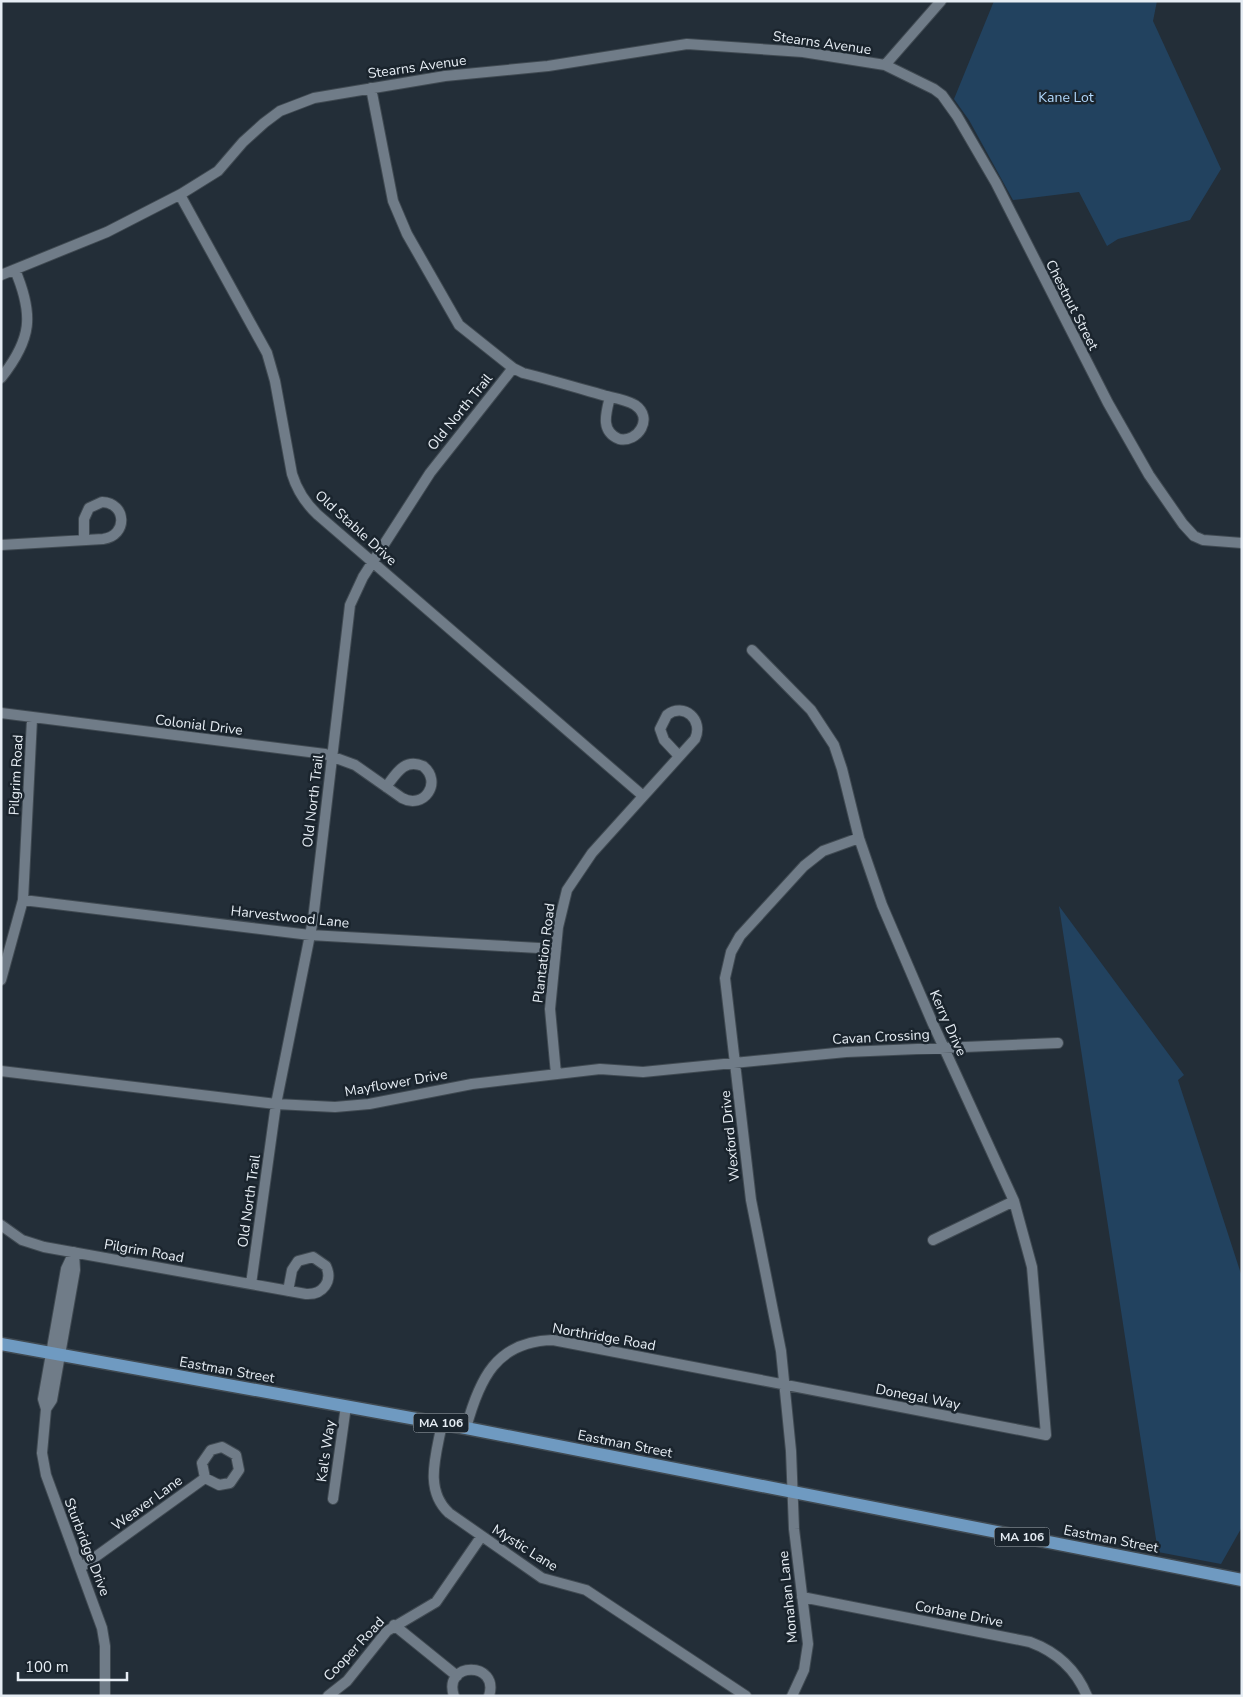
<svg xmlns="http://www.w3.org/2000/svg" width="1243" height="1697" viewBox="0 0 1243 1697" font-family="'Nunito Sans',sans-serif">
	<rect width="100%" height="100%" fill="#232e38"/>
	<path fill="#22425f" d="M994,1H1157L1153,21L1221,169L1190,220L1118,239L1107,246L1079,192L1013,200L969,120L954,99Z
		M1059,906L1184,1075L1178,1080L1242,1277V1527L1221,1564L1158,1552Z"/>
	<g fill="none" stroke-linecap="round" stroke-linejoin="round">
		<g stroke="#404a52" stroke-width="12">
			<path id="minor" d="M885,65L941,1
				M371,88L393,201L407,234L459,325L513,368L523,373C551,380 578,388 606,396C615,398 627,400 635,405C654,418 638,443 619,439C600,431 606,413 610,397
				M180,195L267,353L275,381L292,474C297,490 305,503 318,515L642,795
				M1,275L107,232L181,194L218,171L243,142L264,123L280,111L314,98L445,76L548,66L687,44L803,52L885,65L934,89L942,95L957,116L996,183L1108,403L1149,475L1183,524L1194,536L1203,540L1242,543
				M1,378C32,339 34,315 15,270
				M1,545L103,539C128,536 127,503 102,502L89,508L84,519V540
				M1,713L325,754L355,765L402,798C424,810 443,782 423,766C404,758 396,774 386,787
				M23,900L310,935L556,949
				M1,980L23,900L32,719
				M1,1071L276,1104L335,1107L369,1104L472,1084L600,1069L643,1072L846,1052L1058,1043
				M556,1074L550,1009L558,927L567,890L592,853L695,739C704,720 684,702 667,715L660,729L664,740L679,756
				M1,1225L22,1240L44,1247L306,1294C323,1295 333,1281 326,1266L313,1257L298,1261L292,1270L288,1291
				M933,1240L1014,1201
				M74,1252L66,1269L43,1399L46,1409L42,1453L46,1475L102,1628L105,1646V1696
				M251,1284L276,1104L313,920L350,605L363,577L430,473L513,368
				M46,1409L52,1400L75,1270L74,1253
				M442,1423C437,1453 423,1489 449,1513L542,1578L586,1590L746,1696
				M466,1428C479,1380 496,1341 553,1340L1046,1435L1032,1267L1014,1201L933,1024L882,905L859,838L842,769L834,745L811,710L752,650
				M333,1499L346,1406
				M80,1568L205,1478L202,1463L211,1450L222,1447L236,1455L239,1470L230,1483L219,1485L205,1478
				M802,1597L1030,1642C1057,1652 1076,1669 1087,1696
				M394,1625L457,1676
				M328,1696L347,1681L387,1631L436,1602L481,1537
				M454,1696C442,1661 500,1661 489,1696
				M792,1696L804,1670L808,1644L794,1529L791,1451L781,1351L751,1200L725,978L731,952L740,936L804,866L823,851L859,838"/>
		</g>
		<g stroke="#404a52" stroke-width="15">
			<path id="major" d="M1,1344L466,1428L1242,1580"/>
		</g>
		<use href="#minor" stroke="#707c88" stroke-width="10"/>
		<use href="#major" stroke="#6f9ac1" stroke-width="12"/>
	</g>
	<g text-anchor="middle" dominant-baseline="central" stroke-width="5" stroke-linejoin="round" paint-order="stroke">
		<g fill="#1a242d" stroke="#a9b1b8" stroke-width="1">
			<rect x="413.5" y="1413.5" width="55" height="19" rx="4"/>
			<rect x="994.5" y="1527.5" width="55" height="19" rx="4"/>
		</g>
		<g font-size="12" font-weight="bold" fill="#e6edf4">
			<text x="441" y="1423">MA 106</text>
			<text x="1022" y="1537">MA 106</text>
		</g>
		<g font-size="14" fill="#e6edf4" stroke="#1a242d">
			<text transform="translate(822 43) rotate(8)">Stearns Avenue</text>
			<text transform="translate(417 67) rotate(-8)">Stearns Avenue</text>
			<text transform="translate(1072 305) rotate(63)">Chestnut Street</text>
			<text transform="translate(460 412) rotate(-51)">Old North Trail</text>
			<text transform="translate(356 528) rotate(42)">Old Stable Drive</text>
			<text transform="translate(199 725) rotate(7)">Colonial Drive</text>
			<text transform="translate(16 775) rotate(-87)">Pilgrim Road</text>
			<text transform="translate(313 801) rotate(-83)">Old North Trail</text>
			<text transform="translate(290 917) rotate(6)">Harvestwood Lane</text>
			<text transform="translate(544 953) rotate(-83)">Plantation Road</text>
			<text transform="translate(948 1023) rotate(66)">Kerry Drive</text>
			<text transform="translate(881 1037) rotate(-3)">Cavan Crossing</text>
			<text transform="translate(396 1083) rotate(-10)">Mayflower Drive</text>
			<text transform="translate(730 1136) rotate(-96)">Wexford Drive</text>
			<text transform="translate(249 1201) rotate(-82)">Old North Trail</text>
			<text transform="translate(144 1251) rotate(10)">Pilgrim Road</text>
			<text transform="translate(604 1337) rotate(10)">Northridge Road</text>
			<text transform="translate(227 1370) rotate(10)">Eastman Street</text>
			<text transform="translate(918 1397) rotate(11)">Donegal Way</text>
			<text transform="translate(625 1444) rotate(11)">Eastman Street</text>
			<text transform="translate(326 1451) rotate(-82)">Kal's Way</text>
			<text transform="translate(147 1503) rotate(-36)">Weaver Lane</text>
			<text transform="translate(1111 1539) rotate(11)">Eastman Street</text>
			<text transform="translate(87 1547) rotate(69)">Sturbridge Drive</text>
			<text transform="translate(525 1548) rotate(32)">Mystic Lane</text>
			<text transform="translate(788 1597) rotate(-96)">Monahan Lane</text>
			<text transform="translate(959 1614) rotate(11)">Corbane Drive</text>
			<text transform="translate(354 1649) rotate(-47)">Cooper Road</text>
		</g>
		<g font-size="14" fill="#b2d9fd" stroke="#1a242d">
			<text x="1066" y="97">Kane Lot</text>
		</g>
	</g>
	<rect width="1243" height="1697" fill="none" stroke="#e6edf4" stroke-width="5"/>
	<path d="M18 1672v8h109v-8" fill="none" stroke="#e6edf4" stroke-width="2.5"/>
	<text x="25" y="1672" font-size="15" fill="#e6edf4" stroke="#1a242d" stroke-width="4" paint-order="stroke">100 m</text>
</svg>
